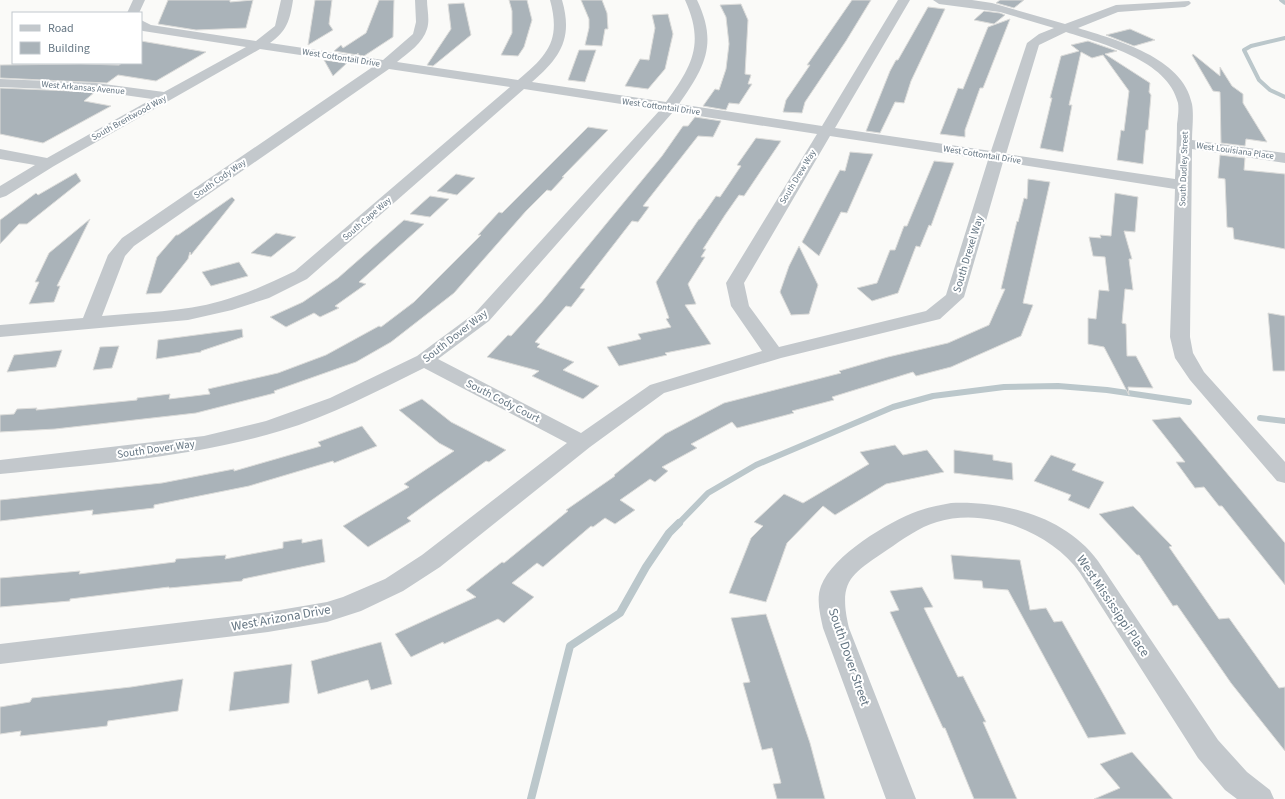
<svg xmlns="http://www.w3.org/2000/svg" width="1285" height="799" viewBox="0 0 1285 799" font-family="'Source Sans 3',sans-serif">
	<rect width="100%" height="100%" fill="#fafaf8"/>
	<g fill="none" stroke-linecap="round" stroke-linejoin="round">
		<path stroke="#bbc7cb" stroke-width="4" d="M1281,0L1285,3
			M1285,38L1251,46L1244,50L1259,80L1270,90L1285,97"/>
		<path stroke="#bbc7cb" stroke-width="6" d="M1260,418L1285,421
			M678,524L708,493L756,465L893,407L933,396L1004,387L1058,386L1107,390L1189,402"/>
		<path stroke="#bbc7cb" stroke-width="8" d="M531,799L570,646L620,613L646,567L669,533L679,523"/>
	</g>
	<path fill="#aab3b9" stroke="#dcdcda" d="M168,0H230V2L253,0L246,28L196,30L158,24Z
		M315,0H332L329,24L333,30L308,45Z
		M379,0H394L393,37L364,56L358,55V53L357,55L334,51L341,45L343,48L366,33Z
		M509,0H527L532,20L524,47L518,56L501,55L512,33V11Z
		M581,0H602L607,13L608,29H605L602,46L585,45L589,28V19Z
		M852,0H871L846,41L805,102L802,113L783,112L786,100L810,65H807Z
		M1000,0H1024L1014,8L996,3Z
		M464,3L471,35L433,66L427,65L451,29L448,4Z
		M741,4L748,20L745,74L751,75L748,84H752L739,104L729,103L726,110L703,106L715,89L719,90L726,69L729,44L726,17L720,5Z
		M928,7L945,9L911,81L904,103L895,102L880,133L866,131L890,71L896,60H898Z
		M984,11L1000,13L1005,15L994,24L974,20Z
		M668,14L673,34L665,69L648,89L625,86L640,59L649,60L655,28L652,15Z
		M1010,19L983,88H980L965,130V137L940,134L958,88L963,89L988,27Z
		M1130,29L1155,40L1134,46L1106,35Z
		M141,41L206,52L156,81L118,75L107,83L0,78V65L81,64L119,65L122,63H141Z
		M1088,41L1117,51L1105,54L1150,83L1149,92L1151,95L1148,130H1146L1143,164L1117,160L1121,130L1124,131L1129,91L1103,55L1092,58L1081,52L1069,105H1072L1063,152L1040,148L1052,98H1050L1061,56L1079,51L1071,45Z
		M579,50H596L585,82L568,80Z
		M1193,54L1220,76V67L1232,86L1243,94V103L1267,142L1246,139L1245,146L1221,143L1220,92L1213,91L1192,55Z
		M324,60L347,63L333,76Z
		M0,88L95,92L84,101L111,106L43,143L0,134Z
		M695,117L721,121L713,137L698,136L643,206L649,207L638,222L632,221L580,288L585,289L571,307L566,306L535,342L540,344L537,347L574,362L563,370L599,386L583,399L532,376L539,371L487,357L508,335L511,336L541,303L662,156L683,126H688Z
		M588,127L608,130L562,177H564L551,191L547,190L526,211L454,293L391,342L356,362L274,391L275,393L196,413L55,429L0,432V415L14,414L17,409L37,408L36,410L137,400V398L170,394L169,399L210,394L208,389L278,373L326,355L379,326L381,327L414,302L481,235H478L499,212L502,213Z
		M756,138L781,141L744,196L739,195L725,215L703,249H706L701,257H705L688,284L696,304L685,305L711,344L665,353L667,355L619,366L607,347L641,339L638,334L671,327L666,319L669,318L656,282L699,219H700L716,196L720,197L741,166L737,165Z
		M850,152L873,154L847,213L841,212L819,256L802,242L840,170L845,171Z
		M1220,155L1245,158L1244,170L1285,174V249L1234,239L1233,228L1227,227L1225,179L1218,178Z
		M934,161L954,163L931,226L929,225L920,247L916,246L898,293L872,301L857,288L877,283L890,250H895L904,226H907Z
		M76,173L81,181L27,224H19L0,244V220L36,193L38,195Z
		M456,174L475,178L457,195L437,191Z
		M1028,179L1050,182L1023,303L1033,305L1021,336L951,367L916,376L913,372L832,397L834,400L792,411L794,413L737,428L732,422L691,444L697,448L662,467L668,471L655,482L650,479L620,500L635,510L615,524L605,518L593,527L591,526L543,567L537,563L512,583L534,597L504,623L498,619L444,644L443,642L411,657L395,634L476,597L466,590L502,562L504,563L568,511L566,510L615,476L614,475L665,434L724,403L841,373L839,371L888,357L948,343L989,325L1005,289H1001L1017,221L1018,222L1024,198L1027,199Z
		M1115,193L1138,197L1135,232L1124,231L1132,259H1129L1133,290L1125,289L1122,323L1126,324L1127,356H1136L1153,388L1128,387L1129,395L1104,347L1088,344V318L1096,319L1099,290L1109,291L1105,257L1093,256L1089,237L1101,238L1100,235L1111,236Z
		M430,196L449,199L430,217L410,214Z
		M232,197L235,200L191,255L190,252L188,259L161,293L146,294L157,257L176,235H178Z
		M90,219L57,286H60L54,302L29,304L39,282H35L49,253Z
		M404,220L424,224L359,282L366,284L335,306L339,308L320,317L314,313L286,327L270,317L303,302L338,278Z
		M276,233L296,237L271,257L251,253Z
		M799,246L818,285L809,314L791,315L780,292L789,266Z
		M239,262L248,276L211,286L202,272Z
		M1268,313L1285,316V371H1273Z
		M242,329L243,337L201,351V352L156,359L158,340Z
		M119,346L112,368L93,370L100,347Z
		M62,350L56,367L7,372L14,355Z
		M422,399L451,422L506,450L489,462L486,461L407,518L411,521L368,547L343,526L409,487L404,484L454,451L439,443L399,410Z
		M1180,417L1285,543V585L1222,506H1219L1204,487L1195,488L1176,462H1185L1152,420Z
		M362,426L377,446L334,463L333,461L249,486L154,505V508L92,515L93,510L0,521V500L162,483L234,469V471L321,446L318,442Z
		M895,445L903,455L927,450L944,472L886,484L835,515L823,506L787,543L766,602L729,593L751,538L763,526L754,522L784,494L803,503L869,464L860,452Z
		M954,450L993,455V460L1012,463L1013,480L954,473Z
		M1051,455L1076,464L1072,470L1104,482L1089,509L1068,500L1071,495L1034,481Z
		M1133,506L1172,546L1169,547L1219,619L1229,618L1279,688L1285,687V751L1231,683L1177,605L1173,606L1139,555H1137L1099,514Z
		M302,539V543L322,539L325,562L243,579L242,581L169,588V587L70,599V601L0,607V578L80,571L79,574L175,562L176,559L226,555L225,559L283,548V542Z
		M951,555L1020,560L1030,610L1046,608L1054,622L1062,621L1126,734L1088,738L1008,590L983,588L982,581L954,579Z
		M922,587L933,607L924,608L958,677L963,676L986,722H983L1017,799H974L945,728H943L890,612L899,610L890,591Z
		M766,614L810,743L825,799H777L773,784L781,783L772,748L762,750L743,683L750,682L731,618Z
		M381,642L392,684L371,690L368,680L318,694L311,661Z
		M292,664L289,703L229,711L234,672Z
		M183,679L178,711L108,721L107,726L20,736L21,731L0,734V707L30,702L32,698L131,687Z
		M1132,752L1173,799H1094L1120,788L1100,764Z"/>
	<g fill="none" stroke-linecap="round" stroke-linejoin="round">
		<path fill="#c3c8cc" fill-rule="evenodd" d="M133,0H145L139,13H127Z
			M281,0H293C290,20 287,31 270,43L383,60L413,34L416,22L415,0H427C427,9 430,20 427,29C423,43 408,53 397,62L518,80C548,55 561,40 550,0H562C573,38 561,57 532,82L666,102C692,66 705,44 685,0H697C718,44 705,67 679,104L822,126L898,0H910L835,128L991,151L1027,43L1039,34L1054,28L1000,12L939,4L933,0H972L992,3L1065,24L1116,5L1189,1L1191,3L1189,5L1185,7L1118,12L1078,28C1116,40 1183,57 1192,104C1194,115 1192,129 1192,140L1285,153V163L1192,149L1190,337L1193,353L1204,372L1285,462V483L1277,481L1190,380L1175,358L1170,337L1175,189L1003,162L964,297L940,319L781,358L664,393L590,447L440,567L403,591L361,611L327,622L268,632L0,664V644L268,612L327,602L343,597L385,579L422,555L567,443L424,368C377,391 331,416 280,431C189,458 94,464 0,474V460L204,436L266,421L330,398L417,356L475,313L660,110L524,89L307,279L269,298L232,310L188,320L0,337V325L83,318L108,255L122,238L374,66L260,49L54,166L6,196L0,198V186L35,165L0,159V149L47,158L152,99L96,91L0,87V79L96,83L164,92L246,47L143,31L141,30V20L151,25L256,41L275,26ZM1066,32C1103,44 1168,60 1178,103C1179,109 1178,117 1177,124C1177,142 1176,161 1175,179L1006,154L1039,45ZM389,69L510,87L295,271C270,283 247,294 221,301C183,312 142,312 102,316L125,256L134,246ZM673,112L817,134L726,283L731,306L762,351L650,385L581,433L438,359L489,321ZM830,136L988,160L946,295L926,311L779,347L749,306L744,283Z
			M951,503C1004,501 1065,516 1098,561L1218,740L1247,772L1270,790L1274,799H1237L1225,790L1198,758L1080,573C1051,532 987,507 937,522C919,527 902,540 887,550C850,575 838,581 849,628L916,799H886L823,628C820,614 816,599 821,586C833,555 888,522 918,511C929,507 940,505 951,503Z"/>
	</g>
	<g text-anchor="middle" dominant-baseline="central" stroke-width="4" stroke-linejoin="round" paint-order="stroke">
		<g font-size="9" fill="#657683" stroke="#fff">
			<text transform="translate(341 58) rotate(9)">West Cottontail Drive</text>
			<text transform="translate(83 88) rotate(5)">West Arkansas Avenue</text>
			<text transform="translate(661 107) rotate(8)">West Cottontail Drive</text>
			<text transform="translate(129 118) rotate(-29)">South Brentwood Way</text>
			<text transform="translate(1235 151) rotate(8)">West Louisiana Place</text>
			<text transform="translate(982 155) rotate(9)">West Cottontail Drive</text>
			<text transform="translate(1184 169) rotate(-88)">South Dudley Street</text>
			<text transform="translate(798 177) rotate(-59)">South Drew Way</text>
			<text transform="translate(220 179) rotate(-35)">South Cody Way</text>
			<text transform="translate(367 219) rotate(-41)">South Cape Way</text>
		</g>
		<g font-size="11" fill="#657683" stroke="#fff">
			<text transform="translate(968 254) rotate(-73)">South Drexel Way</text>
			<text transform="translate(455 336) rotate(-38)">South Dover Way</text>
			<text transform="translate(503 401) rotate(27)">South Cody Court</text>
			<text transform="translate(156 449) rotate(-8)">South Dover Way</text>
		</g>
		<g font-size="13" fill="#657683" stroke="#fff">
			<text transform="translate(1113 606) rotate(56)">West Mississippi Place</text>
			<text transform="translate(281 618) rotate(-10)">West Arizona Drive</text>
			<text transform="translate(849 657) rotate(71)">South Dover Street</text>
		</g>
	</g>
	<rect x="12" y="12" width="130" height="52" fill="#ffffff" stroke="#c1c8cd"/>
	<rect x="20" y="25" width="20" height="6" fill="#c3c8cc" stroke="#c1c8cd"/>
	<text x="48" y="32" font-size="12" fill="#657683">Road</text>
	<rect x="20" y="42" width="20" height="12" fill="#aab3b9" stroke="#c1c8cd"/>
	<text x="48" y="52" font-size="12" fill="#657683">Building</text>
</svg>
